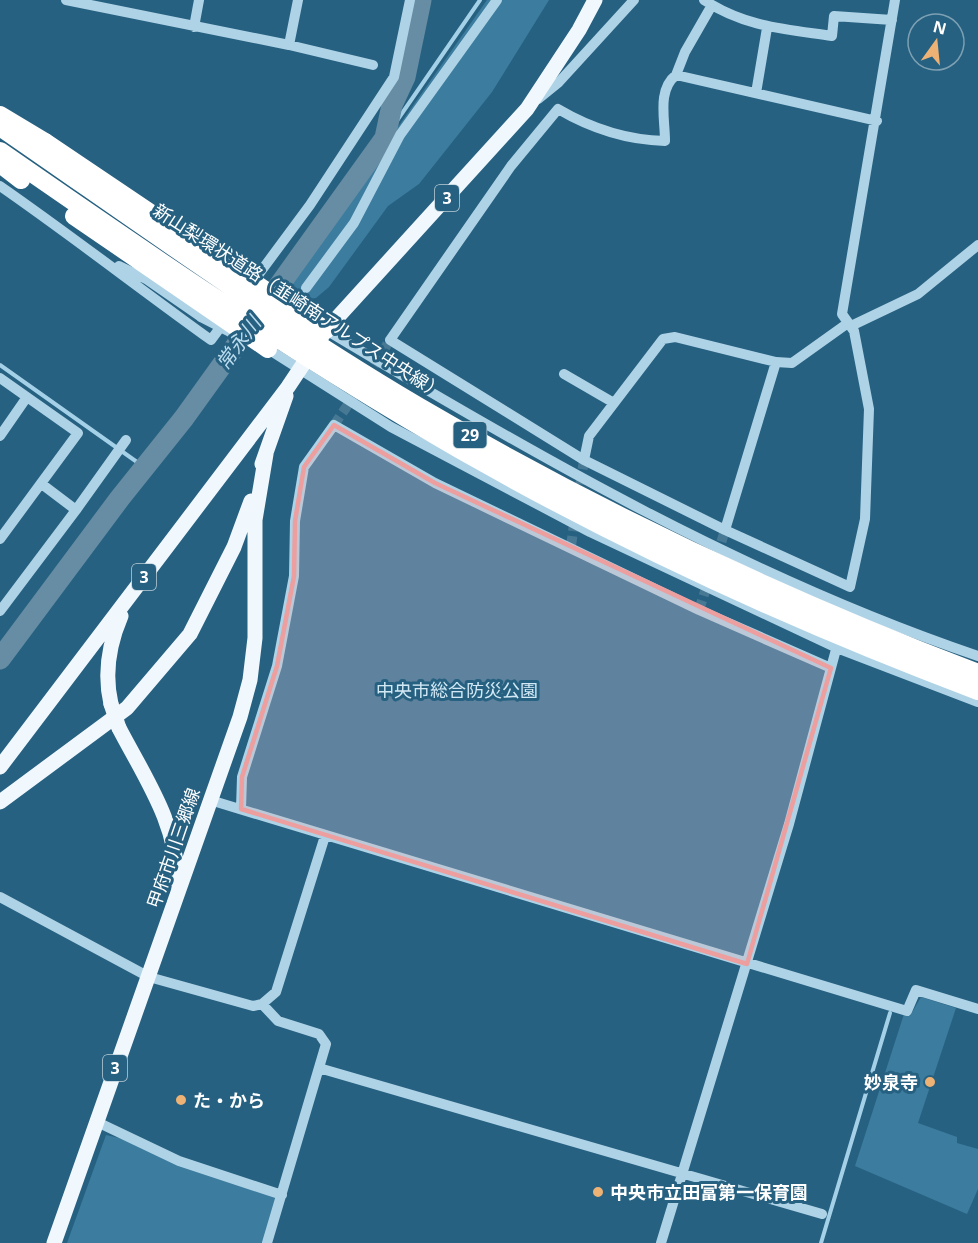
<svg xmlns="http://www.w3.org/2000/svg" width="978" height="1243" viewBox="0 0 978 1243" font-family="'Noto Sans','Noto Sans JP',sans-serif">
	<rect width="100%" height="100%" fill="#276181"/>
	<path fill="#3c7c9e" d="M487,0H549L492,92L419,184L388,206L329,287L316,298L297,300L283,291Z
		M334,426L435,483L831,668L747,964L241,809L242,777L277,666L304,467Z
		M921,997L956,1008L918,1123L957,1137V1143L978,1149V1189L967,1214L855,1166L904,1014L910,1016Z
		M106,1135L137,1142L277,1199L264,1243H67Z"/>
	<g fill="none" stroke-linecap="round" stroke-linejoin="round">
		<path stroke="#a4d1e7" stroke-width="4" d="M385,138L480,0
			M0,365L144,467
			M821,1243L890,1013"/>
		<path stroke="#668da3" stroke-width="21" d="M0,659L120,498L184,418L385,138L392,105L405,77L421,0"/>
		<path stroke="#477994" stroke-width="10" stroke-dasharray="10 5" stroke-linecap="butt" d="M366,378L390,340
			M334,425L354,396
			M578,499L584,460
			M571,546L575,517
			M717,556L725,530
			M699,610L709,579"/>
		<path stroke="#afd3e6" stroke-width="10" d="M66,0L289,45L373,65
			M704,0C745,27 785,29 832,36L834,16L892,20
			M194,27L199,0
			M289,45L298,0
			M676,75L685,52L712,5
			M756,93L767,28
			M538,99L559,82L634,0
			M0,186C72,236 140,289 211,340L225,321
			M119,266L146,279L201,317
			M250,286L310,205L394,77L410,0
			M306,288L354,223L400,135L497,0
			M848,323L792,363L776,362L675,337L663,339L589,436L584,460L390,340L511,166L558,109C592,129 626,140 665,141C665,119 657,90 676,75L877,121
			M851,326L918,294L978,245
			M326,330C534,455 748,578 978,656
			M268,349L391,427L590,532L837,648L978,702
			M564,374L614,403
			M0,378L78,433L0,539
			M0,436L27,397
			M584,460L725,530L850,587L865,519L869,409L854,331L842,314L895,0
			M76,510L126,440
			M725,530L776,362
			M0,611L76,510L43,485
			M210,800L907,1011L916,990L978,1009
			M241,809L242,777L277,666L294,576L295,521L304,467L334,425L435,483L699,610L831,668
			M0,897L149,977L253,1006L262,1004L276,992L325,836
			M262,1004L278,1021L319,1034L326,1044L267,1243
			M319,1068L822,1214
			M95,1121L179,1161L282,1195
			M661,1243L789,824L838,642"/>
		<path stroke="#f0f8fd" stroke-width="15" d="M262,464L286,396
			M111,704C104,674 109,644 121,616
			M119,728C145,778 179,826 177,884
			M0,767L288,387L326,330L527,109L579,30L595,0
			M0,802L127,708L190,634L234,547L251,501
			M54,1243L240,717L250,680L255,638V520L266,454"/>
		<path stroke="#fff" stroke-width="18" d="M0,115L45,142
			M0,164L21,180
			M296,311L326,330"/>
		<path stroke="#afd3e6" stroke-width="10" d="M201,317L238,336"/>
		<path stroke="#f0f8fd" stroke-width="15" d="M111,704L119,728"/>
		<path stroke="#fff" stroke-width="18" d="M0,127C138,222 274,321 418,406C597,511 784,599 978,673
			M45,142L296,311
			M0,151C134,244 269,337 409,420C590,528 781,617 978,691
			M74,216L268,349"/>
	</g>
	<path fill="#ed9e9e" fill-opacity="0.2" stroke="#ed9e9e" stroke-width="4.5" stroke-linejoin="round" d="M334,425L435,483L831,668L747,964L241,809L242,777L277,666L294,576L295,521L304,467Z"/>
	<g fill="#eeb275" stroke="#276181" stroke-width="2">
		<circle cx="930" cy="1082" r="6"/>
		<circle cx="181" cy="1100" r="6"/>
		<circle cx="598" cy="1192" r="6"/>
	</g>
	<g text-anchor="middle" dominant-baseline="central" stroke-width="6" stroke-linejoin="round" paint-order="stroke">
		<g fill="#276181" stroke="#bed0d9" stroke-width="1.5">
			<rect x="435" y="185" width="24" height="26" rx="4.5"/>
			<rect x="453.5" y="422" width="33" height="26" rx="4.5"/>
			<rect x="132" y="564" width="24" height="26" rx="4.5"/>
			<rect x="103" y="1055" width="24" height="26" rx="4.5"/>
		</g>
		<g font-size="16" font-weight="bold" fill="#fff">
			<text x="447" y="198">3</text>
			<text x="470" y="435">29</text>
			<text x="144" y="577">3</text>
			<text x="115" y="1068">3</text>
		</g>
		<g font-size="18" fill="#fff" stroke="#276181">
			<text transform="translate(299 301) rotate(33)">新山梨環状道路（韮崎南アルプス中央線）</text>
			<text transform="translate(173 848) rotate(-71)">甲府市川三郷線</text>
		</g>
		<g font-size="18" fill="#d2e9f5" stroke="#276181">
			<text x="457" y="690">中央市総合防災公園</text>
		</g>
		<g font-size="18" font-weight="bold" fill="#fff" stroke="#276181" text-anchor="start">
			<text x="918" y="1082" text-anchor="end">妙泉寺</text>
			<text x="193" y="1100">た・から</text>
			<text x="610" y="1192">中央市立田富第一保育園</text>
		</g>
		<g font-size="20" font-style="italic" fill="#bbdcee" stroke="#276181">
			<text transform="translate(238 343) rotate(-54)">常永川</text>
		</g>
	</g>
	<g transform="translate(936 42) rotate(15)"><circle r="28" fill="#276181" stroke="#7da0b3" stroke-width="1.5"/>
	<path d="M0-4.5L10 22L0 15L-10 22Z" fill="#eeb275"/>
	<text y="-9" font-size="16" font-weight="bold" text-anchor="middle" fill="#ffffff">N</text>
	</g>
</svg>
